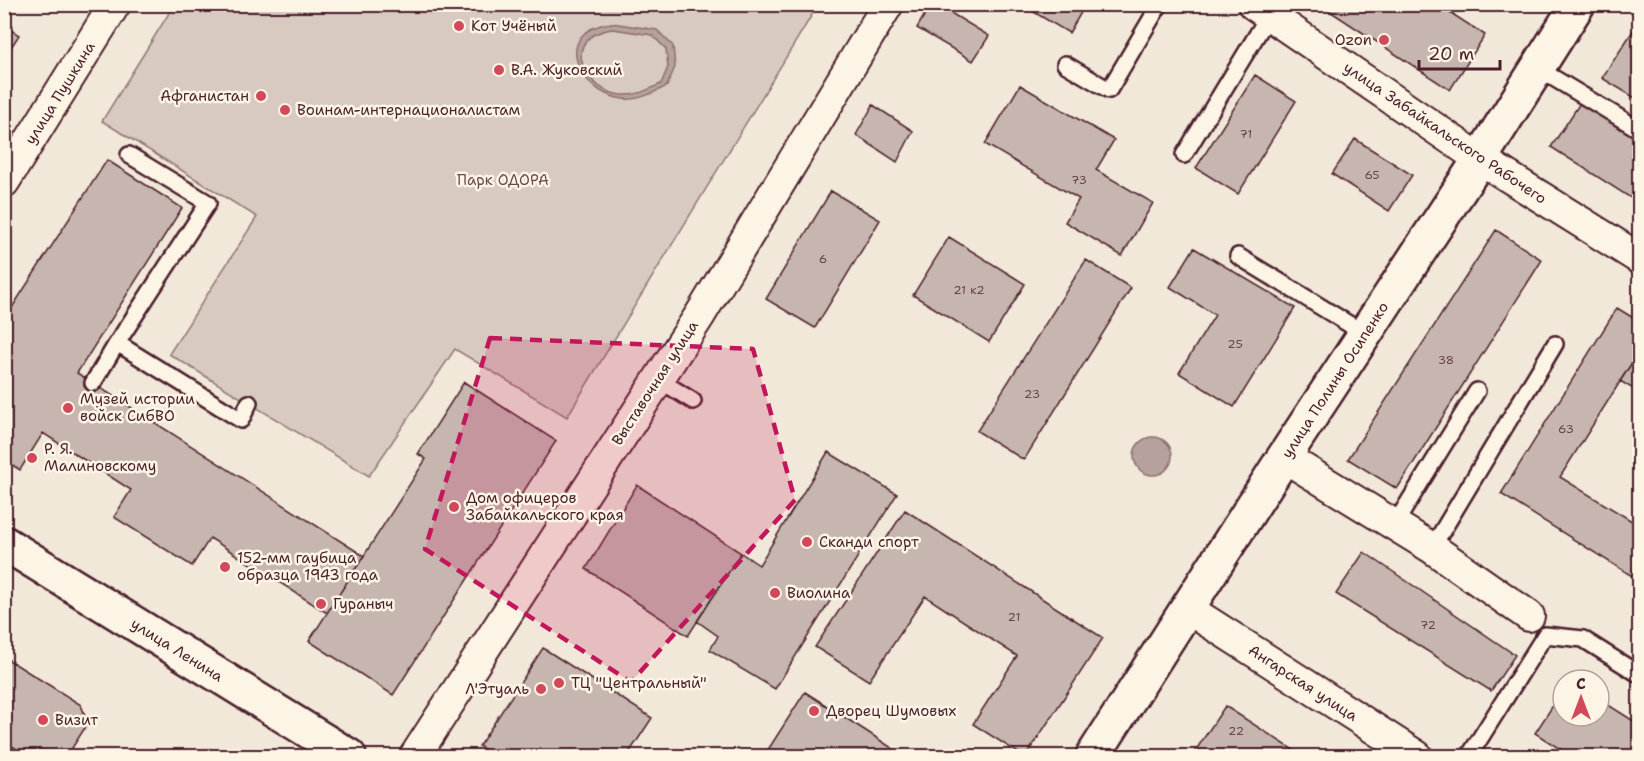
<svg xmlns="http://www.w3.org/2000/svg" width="1644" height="761" viewBox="0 0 1644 761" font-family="'Shantell Sans',sans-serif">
	<rect width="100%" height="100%" fill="#f1e8da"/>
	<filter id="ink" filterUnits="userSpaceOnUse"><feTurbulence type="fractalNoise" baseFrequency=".0167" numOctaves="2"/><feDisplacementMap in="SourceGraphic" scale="12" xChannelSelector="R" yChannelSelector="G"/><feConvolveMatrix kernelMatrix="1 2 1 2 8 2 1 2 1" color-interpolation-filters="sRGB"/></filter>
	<g filter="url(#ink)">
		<path fill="#d8cac0" stroke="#917476" stroke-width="1.5" d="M174,5H818L567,417L455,349L369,476L169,354L257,217L102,121Z"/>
		<path fill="#b6a19c" stroke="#8b6d6f" stroke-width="1.5" fill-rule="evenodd" d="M612,23L657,30L673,46L675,67L667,86C655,92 638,101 623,99C577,93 550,30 612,23ZM613,29L652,35L666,49L668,67L661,84C649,89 639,95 626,95C588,97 554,37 613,29Z
			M1134 456a19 19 0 1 1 38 0a19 19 0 1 1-38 0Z"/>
		<path fill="#c7b6af" stroke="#4a1f2b" stroke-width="1.5" d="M931,4H936L989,36L973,61L917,28Z
			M1036,4H1086L1069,33L1032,11Z
			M1319,4H1437L1485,35L1450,90Z
			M1640,20V101L1602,78Z
			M4,26L19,35L4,58Z
			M1255,75L1296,101L1238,194L1196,168Z
			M1020,85L1114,140L1096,170L1153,203L1122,256L1065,222L1079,199L985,144Z
			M1582,100L1640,138V204L1551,147Z
			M873,105L913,131L897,162L856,135Z
			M1355,139L1412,175L1389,211L1332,174Z
			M107,160L182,208L77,373L364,556L327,613L210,538L192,566L114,517L131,490L43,433L20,470L4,460V320Z
			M831,191L880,220L815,328L766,299Z
			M1496,230L1542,260L1397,489L1348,459Z
			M949,237L1025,284L989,342L913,295Z
			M1194,248L1295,308L1234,407L1179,373L1215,315L1170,287Z
			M1086,260L1131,288L1024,460L977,431Z
			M1617,308L1640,322V350L1560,477L1640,526V564L1632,576L1501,494Z
			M1640,350V393L1620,381Z
			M464,382L556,441L393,695L309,641L426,459L418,454Z
			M828,452L897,494L775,689L710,650L718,636L697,621L741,553L759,565Z
			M637,485L741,553L688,636L586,569Z
			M905,510L1103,638L1026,756H1023L973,724L1017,656L925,596L869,681L815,647Z
			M1364,552L1515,655L1491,691L1336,594Z
			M543,648L652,718L627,756H495L479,746Z
			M4,657L81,705L88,723L67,756H28L4,741Z
			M1563,690V716H1599V699L1640,725V756H1571L1535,733Z
			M805,692L866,731L904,756H764Z
			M1225,706L1303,756H1192Z
			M4,741L25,755L24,756H4Z"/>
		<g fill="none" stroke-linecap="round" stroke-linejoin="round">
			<g stroke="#4a1f2b" stroke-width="20">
				<path id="service" d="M1065,64L1109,90L1160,4
					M1537,68L1640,130
					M1184,155L1269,15
					M1238,256L1365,334
					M117,343L208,203L129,155
					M658,379L693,401
					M93,383L117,343L241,420L249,403
					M1395,524L1477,391
					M1432,548L1555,344
					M1469,756L1545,635L1583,639L1640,675"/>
			</g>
			<g stroke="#4a1f2b" stroke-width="34">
				<path id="minor" d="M1253,4L1480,159L1640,259
					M4,182L115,4
					M1284,457L1432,548L1529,616
					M1188,609L1417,756
					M415,756L700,315L888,4"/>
			</g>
			<g stroke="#4a1f2b" stroke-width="38">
				<path id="secondary" d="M4,543L349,756"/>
			</g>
			<g stroke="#4a1f2b" stroke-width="38">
				<path id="primary" d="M1093,756L1284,457L1480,159L1578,4"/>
			</g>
			<use href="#service" stroke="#fcf5e5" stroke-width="15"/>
			<use href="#minor" stroke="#fcf5e5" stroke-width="30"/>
			<use href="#secondary" stroke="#fcf5e5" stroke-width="33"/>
			<use href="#primary" stroke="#fcf5e5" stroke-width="33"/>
		</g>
	</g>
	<path fill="#c2185b" fill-opacity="0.2" stroke="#c2185b" stroke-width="4.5" stroke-dasharray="12 8" stroke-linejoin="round" d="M490,338L753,349L795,500L631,682L425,549Z"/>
	<g fill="#d1495b" stroke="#fcf5e5" stroke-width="2">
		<circle cx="459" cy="26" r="6"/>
		<circle cx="1384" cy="40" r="6"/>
		<circle cx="499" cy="70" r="6"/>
		<circle cx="261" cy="96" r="6"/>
		<circle cx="285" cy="110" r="6"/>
		<circle cx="68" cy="408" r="6"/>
		<circle cx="32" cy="458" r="6"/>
		<circle cx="454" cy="507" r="6"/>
		<circle cx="807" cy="542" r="6"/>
		<circle cx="225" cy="567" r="6"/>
		<circle cx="775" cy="593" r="6"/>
		<circle cx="321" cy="604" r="6"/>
		<circle cx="559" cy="683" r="6"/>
		<circle cx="541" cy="689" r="6"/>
		<circle cx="814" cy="711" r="6"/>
		<circle cx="43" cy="720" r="6"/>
	</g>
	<g text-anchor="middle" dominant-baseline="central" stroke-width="5" stroke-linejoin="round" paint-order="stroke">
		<g font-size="12" fill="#69454c">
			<text x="1246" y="134">71</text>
			<text x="1372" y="175">65</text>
			<text x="1079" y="180">73</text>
			<text x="823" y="259">6</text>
			<text x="969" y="290">21 к2</text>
			<text x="1235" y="344">25</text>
			<text x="1446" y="360">38</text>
			<text x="1032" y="394">23</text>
			<text x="1566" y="429">63</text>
			<text x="1014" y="617">21</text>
			<text x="1428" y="625">72</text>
			<text x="1236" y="731">22</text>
		</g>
		<g font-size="15" fill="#4a1f2b" stroke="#fcf5e5" text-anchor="start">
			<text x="471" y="26">Кот Учёный</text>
			<text x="1372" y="40" text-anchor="end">Ozon</text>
			<text x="511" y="70">В.А. Жуковский</text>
			<text x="249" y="96" text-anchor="end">Афганистан</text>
			<text x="297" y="110">Воинам-интернационалистам</text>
			<text x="80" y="399">Музей истории<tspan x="80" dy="17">войск СибВО</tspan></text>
			<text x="44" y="449">Р. Я.<tspan x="44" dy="17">Малиновскому</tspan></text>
			<text x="466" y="498">Дом офицеров<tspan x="466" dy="17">Забайкальского края</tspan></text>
			<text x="819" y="542">Сканди спорт</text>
			<text x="237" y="558">152-мм гаубица<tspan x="237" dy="17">образца 1943 года</tspan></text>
			<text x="787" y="593">Виолина</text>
			<text x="333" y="604">Гураныч</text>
			<text x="571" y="683">ТЦ "Центральный"</text>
			<text x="529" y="689" text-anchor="end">Л'Этуаль</text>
			<text x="826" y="711">Дворец Шумовых</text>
			<text x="55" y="720">Визит</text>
		</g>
		<g font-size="15" fill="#4a1f2b" stroke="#fcf5e5">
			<text transform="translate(60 93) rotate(-58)">улица Пушкина</text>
			<text transform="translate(1445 133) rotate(34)">улица Забайкальского Рабочего</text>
			<text transform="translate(1335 380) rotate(-57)">улица Полины Осипенко</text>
			<text transform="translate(655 383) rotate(-57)">Выставочная улица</text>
			<text transform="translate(177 650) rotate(32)">улица Ленина</text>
			<text transform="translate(1303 683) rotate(33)">Ангарская улица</text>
		</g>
		<g font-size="15" fill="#6e4a50" stroke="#fcf5e5">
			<text x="503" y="180">Парк ОДОРА</text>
		</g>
	</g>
	<rect width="1644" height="761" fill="none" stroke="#fcf5e5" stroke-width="24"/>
	<rect x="12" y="12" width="1620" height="737" fill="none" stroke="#4a1f2b" stroke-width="2" filter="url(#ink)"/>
	<g transform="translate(1581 698)"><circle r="28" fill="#fcf5e5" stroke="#b59f9b" stroke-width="1.5"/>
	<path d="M0-4.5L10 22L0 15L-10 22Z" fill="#d1495b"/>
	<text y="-9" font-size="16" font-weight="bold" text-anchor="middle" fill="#4a1f2b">С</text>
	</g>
	<path d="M1419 60v9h81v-9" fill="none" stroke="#4a1f2b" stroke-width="3"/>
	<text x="1428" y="60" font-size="18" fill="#4a1f2b" stroke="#fcf5e5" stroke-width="4.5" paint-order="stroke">20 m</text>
</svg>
